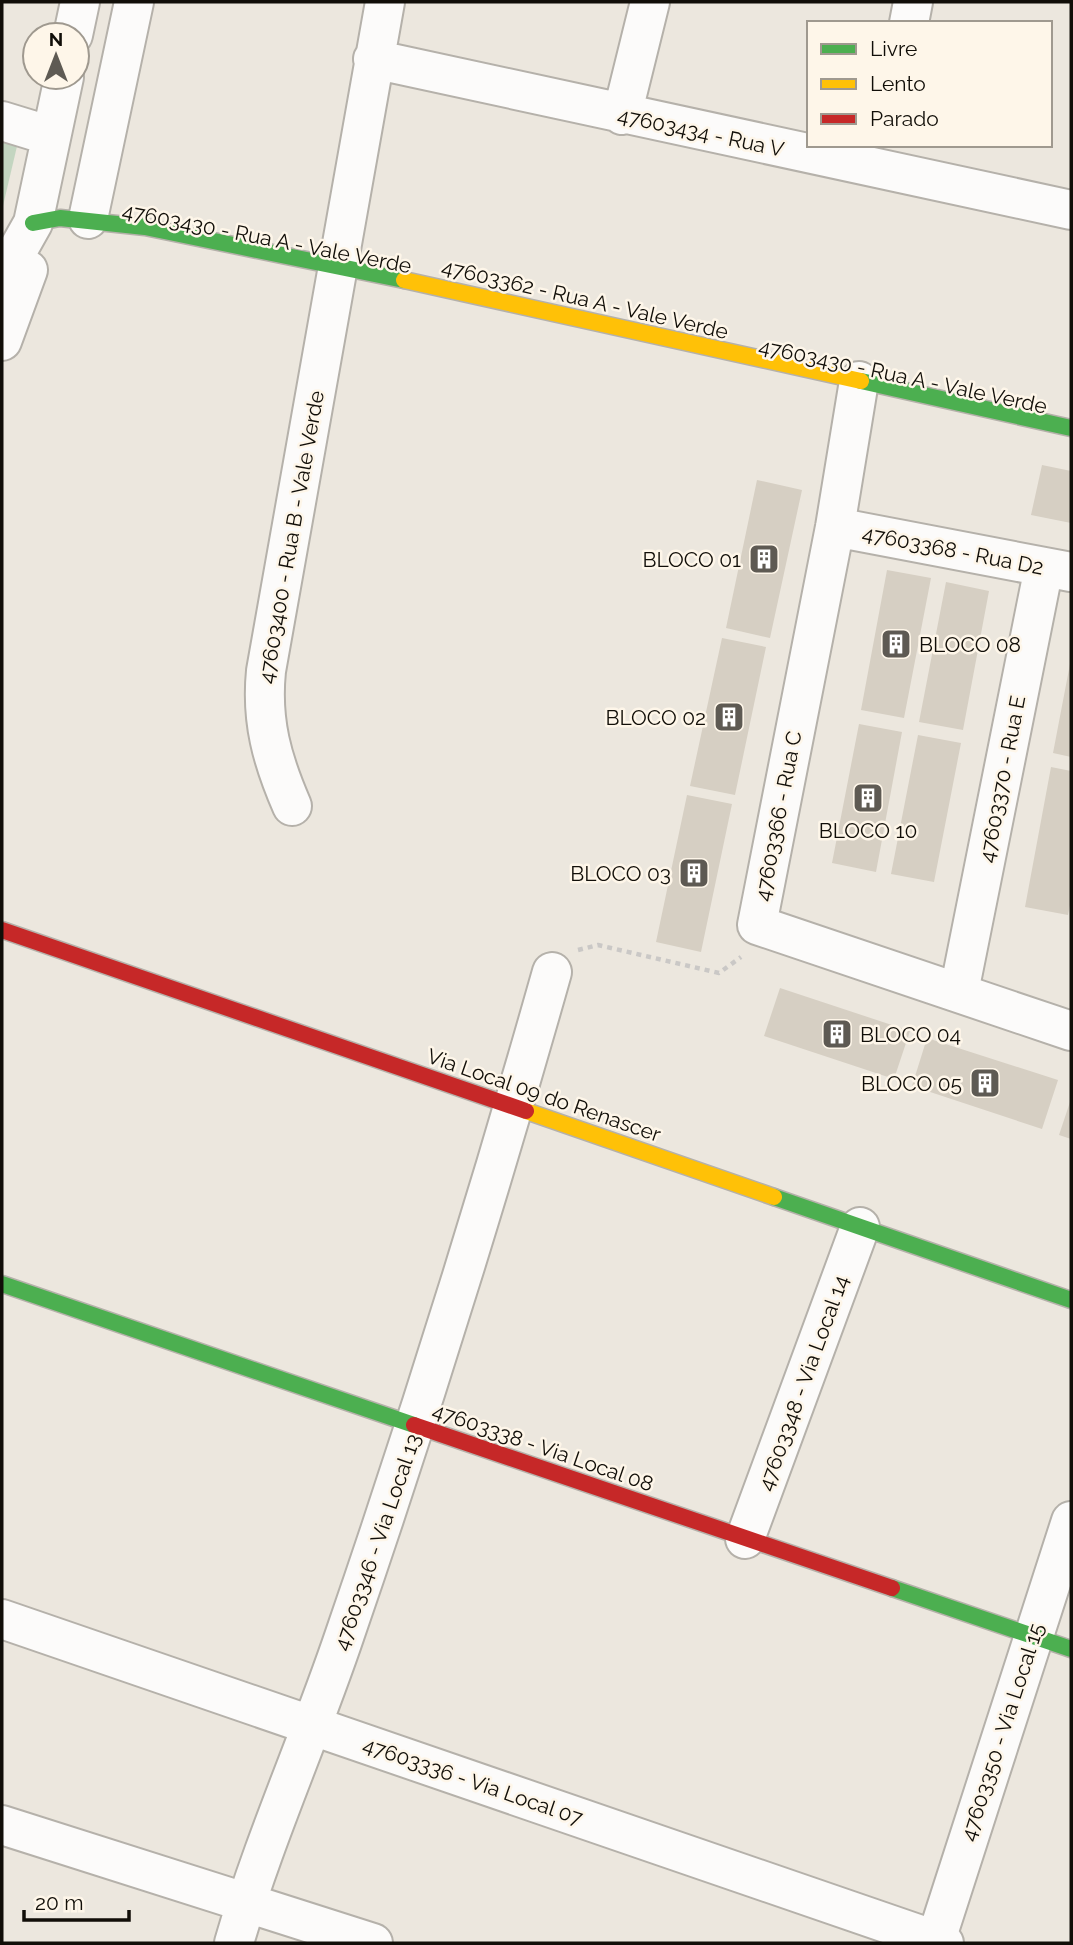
<svg xmlns="http://www.w3.org/2000/svg" width="1073" height="1945" viewBox="0 0 1073 1945" font-family="Raleway,sans-serif">
	<rect width="100%" height="100%" fill="#ece7de"/>
	<path fill="#c3d5c0" d="M2,137L18,142L2,210Z"/>
	<path fill="#d6cfc3" d="M1042,465L1071,471V523L1031,515Z
		M757,480L802,490L770,638L726,628Z
		M887,570L931,578L904,718L861,710Z
		M946,582L989,591L963,730L919,722Z
		M722,638L766,647L735,795L690,786Z
		M1070,664H1071V757L1053,753Z
		M859,724L902,732L876,872L832,863Z
		M918,735L961,743L934,882L891,874Z
		M1051,767L1071,771V900L1068,915L1025,907Z
		M687,795L732,804L701,952L656,942Z
		M780,988L910,1031L894,1079L764,1036Z
		M927,1038L1058,1080L1042,1129L912,1086Z
		M1071,1099V1139L1059,1135Z"/>
	<g fill="none" stroke-linecap="round" stroke-linejoin="round">
		<g stroke="#b5b1aa" stroke-width="42">
			<path id="street" d="M909,23L913,2
				M73,35L80,2
				M373,59L1071,210
				M622,115L650,2
				M2,121L51,136
				M88,219L134,2
				M2,293L15,255L33,223L64,77
				M2,341L28,270
				M859,381L835,527L757,925L1071,1031
				M835,527L1071,572
				M292,806C272,760 261,721 266,671L385,2
				M959,992L1044,567
				M745,1539L860,1227
				M2,1619L944,1943
				M2,1825L373,1943
				M234,1943C264,1839 310,1738 345,1634C420,1416 489,1195 552,972
				M935,1943L1071,1521"/>
		</g>
		<g stroke="#b5b1aa" stroke-width="19">
			<path id="fast" d="M33,223L60,218L145,227L404,280
				M861,381L1071,428
				M774,1197L1071,1300
				M2,1284L414,1425
				M892,1588L1071,1649"/>
		</g>
		<g stroke="#b5b1aa" stroke-width="19">
			<path id="slow" d="M404,280L861,381
				M526,1111L774,1197"/>
		</g>
		<g stroke="#b5b1aa" stroke-width="19">
			<path id="jam" d="M2,930L526,1111
				M414,1425L892,1588"/>
		</g>
		<path stroke="#cac8c6" stroke-width="4.5" stroke-dasharray="5 5" stroke-linecap="butt" d="M578,950L598,945L719,973L741,957"/>
		<use href="#street" stroke="#fcfbfa" stroke-width="38"/>
		<use href="#fast" stroke="#4caf50" stroke-width="16"/>
		<use href="#slow" stroke="#ffc107" stroke-width="16"/>
		<use href="#jam" stroke="#c62828" stroke-width="16"/>
	</g>
	<defs>
		<g id="building-square" transform="scale(1.575)"><rect x="-9" y="-9" width="18" height="18" rx="4" fill="#5e5a53" stroke="#fef6e9"/><path d="M-4-6H4V6H1V3H-1V6H-4ZM-2.5-4.3h1.7v1.8h-1.7ZM.8-4.3h1.7v1.8H.8ZM-2.5-1h1.7V.8h-1.7ZM.8-1h1.7V.8H.8Z" fill="#fff"/></g>
	</defs>
	<g fill-rule="evenodd">
		<use href="#building-square" x="764" y="559"/>
		<use href="#building-square" x="896" y="644"/>
		<use href="#building-square" x="729" y="717"/>
		<use href="#building-square" x="868" y="798"/>
		<use href="#building-square" x="694" y="873"/>
		<use href="#building-square" x="837" y="1034"/>
		<use href="#building-square" x="985" y="1083"/>
	</g>
	<g text-anchor="middle" dominant-baseline="central" stroke-width="5" stroke-linejoin="round" paint-order="stroke">
		<g font-size="21" fill="#110e08" stroke="#fef6e9">
			<text transform="translate(701 132) rotate(12)">47603434 - Rua V</text>
			<text transform="translate(267 238) rotate(11)">47603430 - Rua A - Vale Verde</text>
			<text transform="translate(585 299) rotate(13)">47603362 - Rua A - Vale Verde</text>
			<text transform="translate(903 376) rotate(12)">47603430 - Rua A - Vale Verde</text>
			<text transform="translate(291 537) rotate(-80)">47603400 - Rua B - Vale Verde</text>
			<text transform="translate(953 550) rotate(11)">47603368 - Rua D2</text>
			<text transform="translate(1002 779) rotate(-79)">47603370 - Rua E</text>
			<text transform="translate(778 816) rotate(-79)">47603366 - Rua C</text>
			<text transform="translate(544 1095) rotate(19)">Via Local 09 do Renascer</text>
			<text transform="translate(803 1383) rotate(-70)">47603348 - Via Local 14</text>
			<text transform="translate(543 1447) rotate(19)">47603338 - Via Local 08</text>
			<text transform="translate(377 1542) rotate(-71)">47603346 - Via Local 13</text>
			<text transform="translate(1002 1732) rotate(-72)">47603350 - Via Local 15</text>
			<text transform="translate(473 1781) rotate(19)">47603336 - Via Local 07</text>
		</g>
		<g font-size="21" fill="#110e08" stroke="#fef6e9" text-anchor="end">
			<text x="741" y="559">BLOCO 01</text>
			<text x="919" y="644" text-anchor="start">BLOCO 08</text>
			<text x="706" y="717">BLOCO 02</text>
			<text x="868" y="830" text-anchor="middle">BLOCO 10</text>
			<text x="671" y="873">BLOCO 03</text>
			<text x="860" y="1034" text-anchor="start">BLOCO 04</text>
			<text x="962" y="1083">BLOCO 05</text>
		</g>
	</g>
	<rect width="1073" height="1945" fill="none" stroke="#110e08" stroke-width="7"/>
	<rect x="807" y="21" width="245" height="126" fill="#fef6e9" stroke="#9f998f" stroke-width="2"/>
	<rect x="821" y="44" width="35" height="10" fill="#4caf50" stroke="#9f998f" stroke-width="2"/>
	<text x="870" y="56" font-size="21" fill="#110e08">Livre</text>
	<rect x="821" y="79" width="35" height="10" fill="#ffc107" stroke="#9f998f" stroke-width="2"/>
	<text x="870" y="91" font-size="21" fill="#110e08">Lento</text>
	<rect x="821" y="114" width="35" height="10" fill="#c62828" stroke="#9f998f" stroke-width="2"/>
	<text x="870" y="126" font-size="21" fill="#110e08">Parado</text>
	<g transform="translate(56 56)"><circle r="33" fill="#fef6e9" stroke="#9f998f" stroke-width="2"/>
	<path d="M0-5L12 26L0 18L-12 26Z" fill="#5e5a53"/>
	<text y="-10" font-size="19" font-weight="bold" text-anchor="middle" fill="#110e08">N</text>
	</g>
	<path d="M24 1910v10h105v-10" fill="none" stroke="#110e08" stroke-width="3.5"/>
	<text x="35" y="1910" font-size="21" fill="#110e08" stroke="#fef6e9" stroke-width="5" paint-order="stroke">20 m</text>
</svg>
